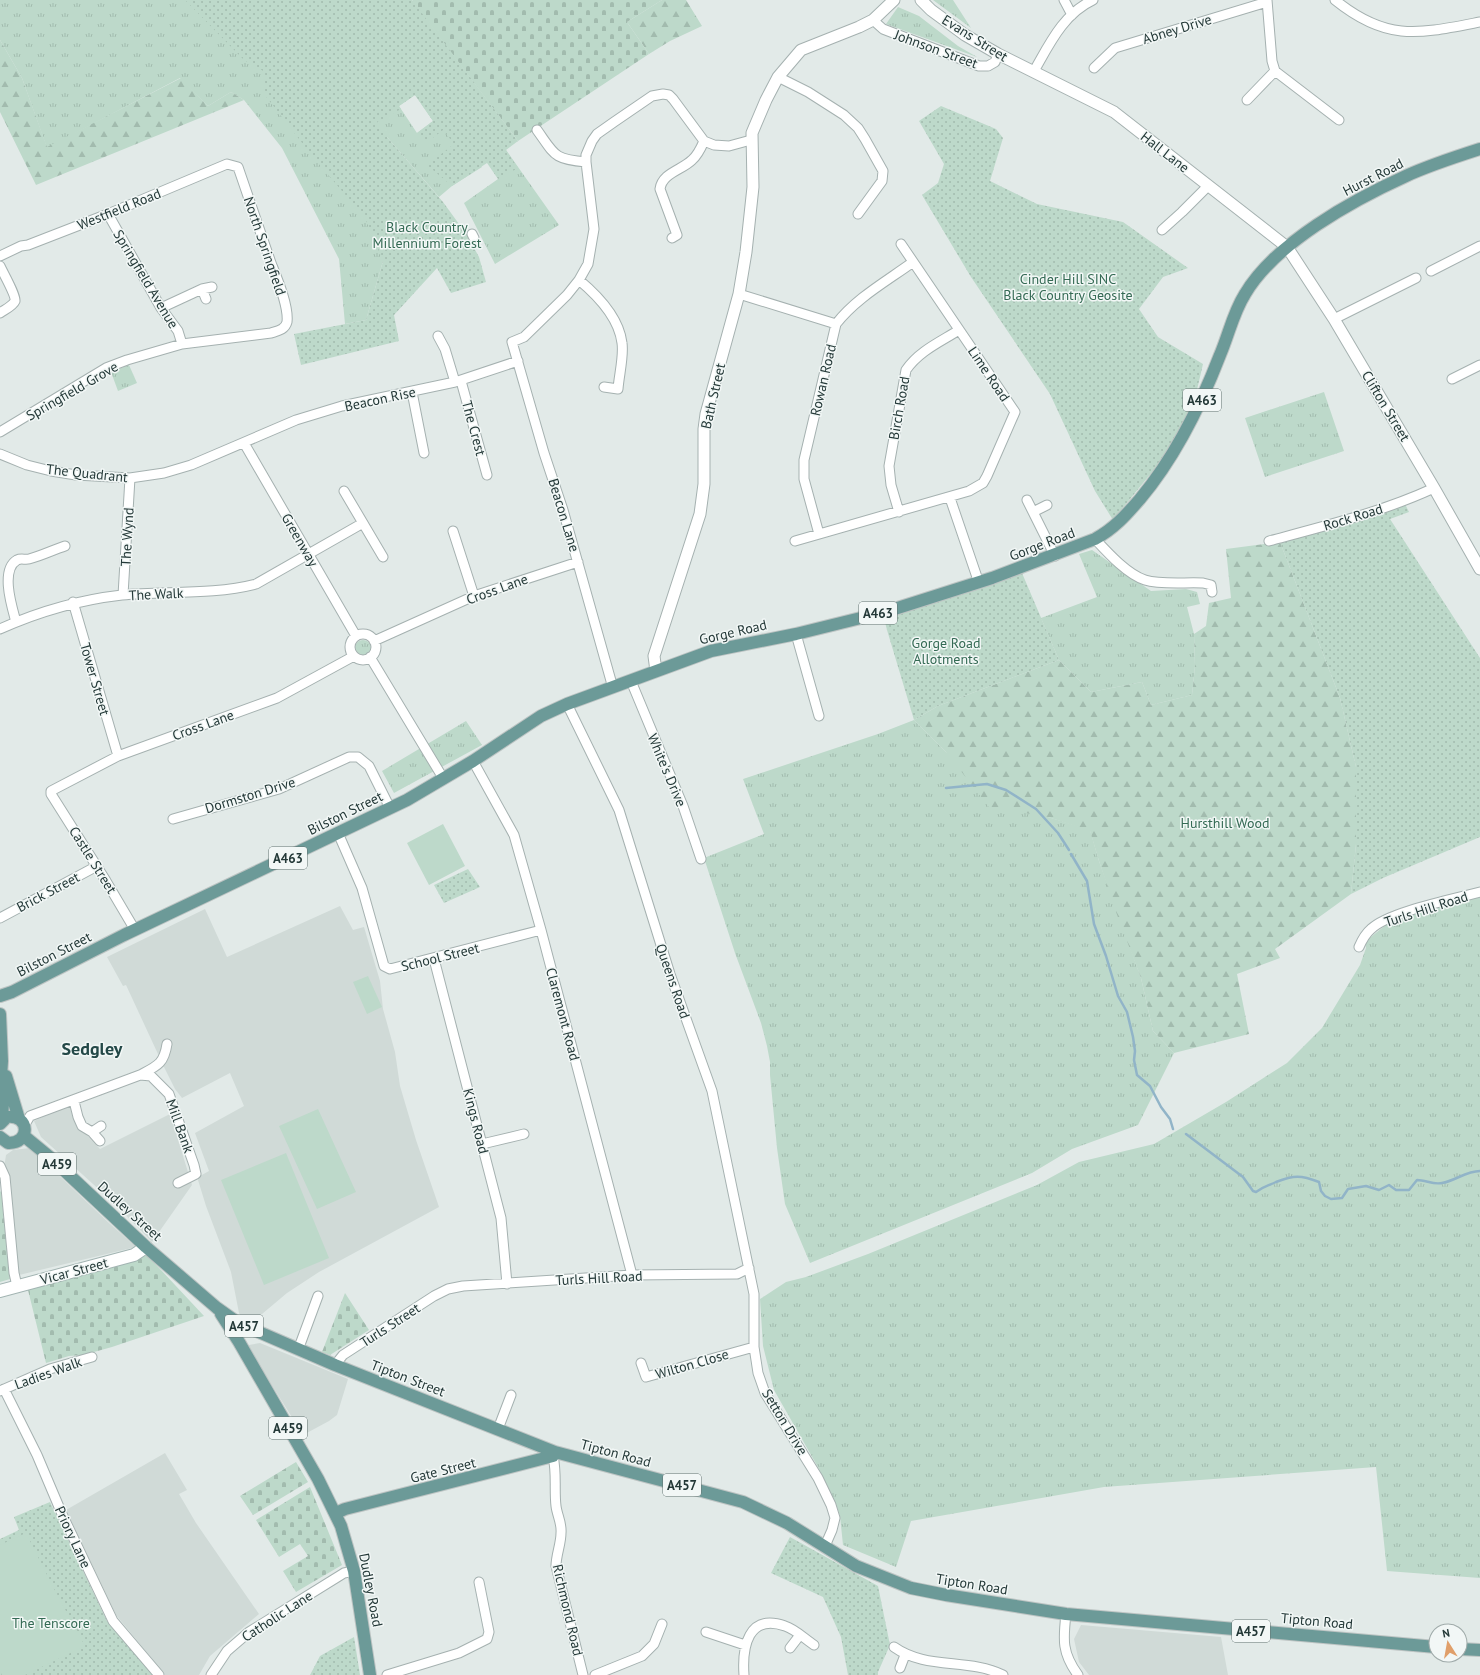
<svg xmlns="http://www.w3.org/2000/svg" width="1480" height="1675" viewBox="0 0 1480 1675" font-family="'PT Sans',sans-serif">
	<defs>
		<pattern id="grass-tufts" width="24" height="20" patternUnits="userSpaceOnUse"><rect width="24" height="20" fill="#bdd9ca"/><path d="M3 7l-1-3M5 7V3M7 7l1-3M15 17l-1-3M17 17v-4M19 17l1-3" fill="none" stroke="#a2bbae"/></pattern>
		<pattern id="forest-firs" width="22" height="20" patternUnits="userSpaceOnUse"><rect width="22" height="20" fill="#bdd9ca"/><path d="M5 1l3.5 6h-7zM16 11l3.5 6h-7z" fill="#a2bbae"/></pattern>
		<pattern id="cemetery-stones" width="16" height="16" patternUnits="userSpaceOnUse"><rect width="16" height="16" fill="#bdd9ca"/><path d="M2 7V4a2 2 0 0 1 4 0v3zM10 15v-3a2 2 0 0 1 4 0v3z" fill="#a2bbae"/></pattern>
		<pattern id="park-dots" width="8" height="8" patternUnits="userSpaceOnUse"><rect width="8" height="8" fill="#bdd9ca"/><path d="M2 2h.1M6 6h.1" fill="none" stroke="#a2bbae" stroke-width="1.8" stroke-linecap="round"/></pattern>
	</defs>
	<rect width="100%" height="100%" fill="#e2eae8"/>
	<path fill="#d0dad7" d="M340,906L353,930L364,927L380,981L383,1009L395,1052L400,1086L416,1140L439,1207L319,1272L287,1293L250,1324L242,1319L239,1313L231,1272L206,1206L198,1180L200,1176L209,1171L195,1133L244,1106L230,1073L182,1098L175,1089L164,1067L126,985L123,986L107,957L205,909L227,957Z
		M68,1105L73,1109L80,1128L100,1149L170,1114L192,1185L152,1242L114,1203L41,1137L34,1121Z
		M30,1148L109,1223L136,1247L19,1275L4,1168L6,1155L13,1150Z
		M260,1343L348,1379L337,1415L329,1421L303,1435L248,1347L249,1345Z
		M165,1453L187,1490L179,1494L196,1523L259,1614L210,1656L199,1675H165L116,1615L66,1510Z
		M1081,1625L1221,1637L1228,1675H1089L1079,1662L1074,1639Z"/>
	<path fill="url(#grass-tufts)" fill-rule="evenodd" d="M0,0H334L482,167L452,186L439,197L387,137L383,261L366,320L345,324L339,259L282,148L244,100L231,92L208,106L180,78L47,148L22,78L0,40ZM415,95L433,121L417,133L399,106Z
		M933,0H953L971,28Z
		M898,7L919,16L958,46L977,57L886,24Z
		M506,150L559,225L495,264L464,203L498,179Z
		M129,365L137,383L118,391L111,372Z
		M1324,392L1344,451L1265,477L1245,418Z
		M1092,550L1151,591L1186,589L1197,592L1200,604L1187,607L1194,634L1195,666L1192,695L1151,705L1142,682L1091,692L1059,660L1041,618L1097,597L1079,554Z
		M355 648a8 8 0 1 1 16 0a8 8 0 1 1-16 0Z
		M914,720L946,752L1048,817L1090,830L1099,861L1141,978L1153,1031L1174,1053L1138,1125L1072,1149L1032,1173L810,1263L785,1204L777,1148L770,1075V1062L767,1046L761,1023L735,953L704,858L764,834L743,779L878,734Z
		M466,721L482,745L394,793L382,771Z
		M1478,895L1480,897V1578L1387,1571L1376,1467L1104,1487L911,1521L896,1567L843,1545L840,1516L836,1504L819,1469L774,1390L763,1346L760,1299L786,1282L806,1277L868,1254L1037,1185L1079,1162L1154,1144L1226,1102L1287,1063L1322,1028L1360,965L1366,948L1365,942C1372,936 1379,930 1386,925C1411,910 1450,903 1478,895Z"/>
	<path fill="url(#forest-firs)" d="M662,0H686L702,26L670,41L649,54L627,22Z
		M0,40L22,78L47,147L181,78L208,106L231,92L244,100L36,185L0,112Z
		M1280,542L1340,698L1356,767V844L1351,894L1275,949L1280,958L1237,974L1249,1034L1174,1053L1153,1031L1141,978L1116,912L1099,861L1090,831L1048,817L989,807L946,752L914,720L938,706L1059,660L1091,692L1142,682L1151,705L1192,695L1195,666L1194,634L1206,626L1209,603L1231,598L1226,549Z"/>
	<path fill="url(#cemetery-stones)" d="M413,0H662L627,22L649,54L518,141L412,1Z
		M1,1191L10,1279L0,1282V1192Z
		M147,1255L204,1316L112,1347L83,1355L69,1356L46,1363L28,1290L120,1265Z
		M345,1293L369,1330L330,1355L322,1352Z
		M296,1462L308,1482L253,1515L240,1496Z
		M310,1487L342,1565L296,1592L283,1571L308,1556L300,1544L279,1557L256,1520Z"/>
	<path fill="url(#park-dots)" d="M185,0H412L518,141L506,150L518,168L498,179L487,163L452,186L427,165L454,144L443,130L425,144L417,133L433,121L415,95L399,106L401,109L377,122L387,137L443,202L467,235L479,257L486,282L451,293L437,268L394,315L399,341L301,365L294,334L366,320L383,261L365,218L313,157L264,94L265,72L244,60Z
		M941,106L996,129L1003,138L990,181L1037,204L1123,222L1188,268L1163,277L1139,309L1158,337L1203,364L1193,407L1161,461L1113,520L1095,491L1050,394L971,277L922,195L938,183L944,164L919,121Z
		M1405,504L1409,512L1390,519L1480,658V837L1383,878L1351,894L1356,844V767L1340,698L1280,542Z
		M1022,573L1059,660L938,706L914,720L887,630L884,618Z
		M468,869L480,887L444,903L434,885Z
		M50,1502L107,1621L155,1675H0V1539L19,1530L14,1517Z
		M790,1537L878,1586L890,1645L878,1672V1675H848L841,1637L823,1597L771,1573Z
		M354,1637L360,1675H310L320,1656Z"/>
	<path fill="#bdd9ca" d="M443,824L465,866L429,885L407,843Z
		M368,976L382,1007L367,1014L353,982Z
		M318,1109L356,1192L317,1209L279,1126Z
		M286,1153L329,1258L264,1285L221,1180Z
		M26,1533L53,1587L85,1646L25,1675H2L0,1671V1545Z"/>
	<g fill="none" stroke-linecap="round" stroke-linejoin="round">
		<path stroke="#91b4c8" stroke-width="2.5" d="M946,788L987,784L1006,790L1036,809L1058,833L1069,850
			M1071,854L1087,881L1094,924L1106,956L1118,996L1127,1012L1133,1037L1135,1051L1134,1060L1137,1075L1150,1086L1161,1107L1170,1119L1173,1129
			M1186,1134L1243,1177L1253,1191L1256,1192C1264,1186 1268,1186 1276,1182C1294,1175 1301,1175 1319,1182L1321,1191L1325,1196L1331,1199L1342,1198L1348,1189L1366,1186L1379,1190L1389,1185L1396,1190H1409L1417,1180C1426,1180 1433,1185 1442,1183C1455,1181 1466,1171 1480,1171"/>
		<g stroke="#a5b1b0" stroke-width="11">
			<path id="minor" d="M1064,0L1072,15
				M1267,0L1272,61L1275,71L1339,120
				M1335,0C1387,42 1418,34 1480,22
				M873,20L883,29L979,66H988L995,62L998,54
				M1094,68L1115,48L1267,2
				M1034,71C1049,45 1063,14 1093,0
				M778,77L808,92L844,115L858,128L865,139L883,171L882,181L858,214
				M1247,100L1275,71
				M537,130C555,155 553,159 586,162
				M108,214L161,308L178,331L182,344
				M1162,230L1182,212L1208,186
				M472,234L474,238
				M672,238L677,235L660,189C662,173 682,170 692,160C698,155 701,148 704,141
				M0,256L21,246L28,245L108,214L227,164L238,167C249,199 260,231 271,263C277,278 289,306 287,322C285,330 277,331 271,333L182,344L127,360L106,368L0,432
				M0,266C3,273 16,295 15,301C13,306 4,310 0,313
				M1431,271L1480,246
				M579,280C597,295 619,318 622,343C624,356 619,375 618,389L604,387
				M202,289L206,299
				M739,294L836,324
				M161,308L202,289L212,287
				M1334,319L1416,278
				M438,336L445,349L455,382
				M1452,379L1480,365
				M461,381L487,475
				M412,392L424,453
				M244,443L356,636
				M0,454L27,465L51,471L76,475L130,478L164,473L191,465L296,420L342,406L455,382L518,361
				M344,491L383,557
				M950,498L979,583
				M1027,500L1055,556
				M899,512L891,485L889,466L906,370C919,351 940,342 959,330
				M1033,512L1047,505
				M453,531L474,596
				M819,534L804,479V460L836,324C856,298 887,281 913,262
				M1095,539C1108,553 1127,574 1145,580C1161,585 1186,582 1203,583L1211,585L1212,592
				M795,541L969,491L983,483L987,476L1015,412L901,244
				M1269,541C1325,526 1382,512 1434,488
				M123,595L130,478
				M73,602L118,756
				M16,622C12,607 0,570 17,560C21,558 25,560 29,559C41,556 53,550 65,546
				M0,629C40,611 78,600 122,595C167,591 213,595 256,584L363,523
				M796,634L819,716
				M350 647a13 13 0 1 1 26 0a13 13 0 1 1-26 0Z
				M374,641L474,596L578,562
				M370,657L443,778
				M631,681L683,806L701,859
				M613,688L563,510L544,453L512,342L524,337L567,295L579,280L588,264L594,229L586,162V155L592,141L597,134L614,122L652,96L663,94L669,95L673,99L704,141L714,145L729,146L751,140
				M567,704L619,810L670,974L712,1091L754,1294V1347L758,1373L765,1393L818,1478L831,1505L835,1518L832,1530L825,1546
				M473,761L514,835L541,930L632,1275
				M173,819L279,789L349,757H358L369,766L390,808
				M338,833L362,888L384,966L390,969L541,930
				M0,918L97,866
				M135,930L106,881L51,794V791L118,756L277,698L354,656
				M1359,947C1362,940 1365,934 1371,929C1388,912 1454,899 1480,892
				M434,959L501,1218L507,1284
				M140,1075C157,1066 164,1064 167,1044
				M74,1101L78,1117L82,1126L92,1132L100,1141
				M24,1126L30,1116L140,1075L151,1076L169,1094L194,1165L196,1174L178,1183
				M92,1132L101,1126
				M482,1144L524,1134
				M0,1166L5,1177L14,1273L17,1286
				M298,1350L318,1296
				M641,1363L646,1377L754,1347
				M335,1365L343,1355L434,1296L448,1289L463,1286L632,1275L737,1274L749,1268
				M4,1389L37,1455L62,1514L113,1621L159,1675
				M0,1391L50,1369L92,1357
				M498,1429L511,1395
				M553,1456C557,1474 554,1489 556,1506C557,1515 562,1523 561,1533C561,1544 556,1555 556,1566L583,1675
				M1066,1614C1063,1640 1062,1653 1078,1675
				M706,1632L745,1645
				M894,1647C926,1670 968,1658 1003,1675
				M790,1648L800,1635
				M900,1668L905,1655
				M211,1675L227,1651L249,1632L344,1573L354,1571
				M387,1675L459,1653L487,1639L489,1632L479,1582
				M595,1675L642,1656L654,1644L662,1624
				M744,1675C742,1647 748,1613 785,1626C795,1629 805,1639 814,1645"/>
		</g>
		<g stroke="#a5b1b0" stroke-width="13">
			<path id="tertiary" d="M921,0L931,10L965,35L998,54L1114,112L1287,247L1334,319L1434,488L1480,569
				M656,671L654,656L700,514L704,484V429L706,414L739,294L746,252L753,187L752,133L766,100L778,77L801,50L859,27L873,20L894,0"/>
		</g>
		<g stroke="#a2b4b2" stroke-width="14">
			<path id="secondary" d="M0,1291L134,1255L146,1247"/>
		</g>
		<g stroke="#bdc4c3" stroke-width="14">
			<path id="primary" d="M0,996L12,992L124,935L407,800L473,761L541,716L567,704L711,651L796,634L885,612L992,578L1095,539C1114,529 1126,515 1140,499C1176,456 1200,407 1220,355C1229,334 1233,313 1245,294C1275,243 1353,200 1406,176C1430,165 1455,157 1480,149
				M0,1014L2,1061L1,1076L3,1102L2,1121
				M6,1076L19,1119
				M0,1124L7,1117C30,1114 31,1144 8,1143L0,1137
				M24,1136L52,1159L146,1247L217,1308L238,1323L335,1365L555,1452L743,1502L787,1523L856,1566L911,1588L946,1595L1066,1614L1436,1647
				M221,1314L239,1342L318,1479L341,1526L354,1571L370,1675
				M336,1513L345,1509L553,1456L555,1452
				M1460,1649L1480,1650"/>
		</g>
		<use href="#minor" stroke="#fff" stroke-width="9"/>
		<use href="#tertiary" stroke="#fff" stroke-width="11"/>
		<use href="#secondary" stroke="#fff" stroke-width="12"/>
		<use href="#primary" stroke="#6c9a98" stroke-width="12"/>
	</g>
	<g text-anchor="middle" dominant-baseline="central" stroke-width="3" stroke-linejoin="round" paint-order="stroke">
		<g fill="#f2f7f6" stroke="#627271" stroke-width="1">
			<rect x="1183" y="389" width="38" height="22" rx="3"/>
			<rect x="859" y="602" width="38" height="22" rx="3"/>
			<rect x="269" y="847" width="38" height="22" rx="3"/>
			<rect x="38" y="1153" width="38" height="22" rx="3"/>
			<rect x="225" y="1315" width="38" height="22" rx="3"/>
			<rect x="269" y="1417" width="38" height="22" rx="3"/>
			<rect x="663" y="1474" width="38" height="22" rx="3"/>
			<rect x="1232" y="1620" width="38" height="22" rx="3"/>
		</g>
		<g font-size="13" font-weight="bold" fill="#243938">
			<text x="1202" y="400">A463</text>
			<text x="878" y="613">A463</text>
			<text x="288" y="858">A463</text>
			<text x="57" y="1164">A459</text>
			<text x="244" y="1326">A457</text>
			<text x="288" y="1428">A459</text>
			<text x="682" y="1485">A457</text>
			<text x="1251" y="1631">A457</text>
		</g>
		<g font-size="14" fill="#243938" stroke="#f2f7f6">
			<text transform="translate(1177 29) rotate(-17)">Abney Drive</text>
			<text transform="translate(975 38) rotate(32)">Evans Street</text>
			<text transform="translate(936 49) rotate(20)">Johnson Street</text>
			<text transform="translate(1165 152) rotate(38)">Hall Lane</text>
			<text transform="translate(1373 177) rotate(-27)">Hurst Road</text>
			<text transform="translate(119 209) rotate(-22)">Westfield Road</text>
			<text transform="translate(265 246) rotate(71)">North Springfield</text>
			<text transform="translate(146 279) rotate(59)">Springfield Avenue</text>
			<text transform="translate(989 374) rotate(56)">Lime Road</text>
			<text transform="translate(823 380) rotate(-77)">Rowan Road</text>
			<text transform="translate(72 391) rotate(-30)">Springfield Grove</text>
			<text transform="translate(713 396) rotate(-77)">Bath Street</text>
			<text transform="translate(380 399) rotate(-12)">Beacon Rise</text>
			<text transform="translate(1386 406) rotate(59)">Clifton Street</text>
			<text transform="translate(899 408) rotate(-80)">Birch Road</text>
			<text transform="translate(474 428) rotate(75)">The Crest</text>
			<text transform="translate(87 473) rotate(6)">The Quadrant</text>
			<text transform="translate(564 515) rotate(73)">Beacon Lane</text>
			<text transform="translate(1353 517) rotate(-17)">Rock Road</text>
			<text transform="translate(127 537) rotate(-87)">The Wynd</text>
			<text transform="translate(300 540) rotate(60)">Greenway</text>
			<text transform="translate(1042 544) rotate(-21)">Gorge Road</text>
			<text transform="translate(497 589) rotate(-20)">Cross Lane</text>
			<text transform="translate(156 594) rotate(-3)">The Walk</text>
			<text transform="translate(733 632) rotate(-13)">Gorge Road</text>
			<text transform="translate(95 679) rotate(74)">Tower Street</text>
			<text transform="translate(203 725) rotate(-20)">Cross Lane</text>
			<text transform="translate(667 770) rotate(67)">White's Drive</text>
			<text transform="translate(250 795) rotate(-17)">Dormston Drive</text>
			<text transform="translate(345 813) rotate(-26)">Bilston Street</text>
			<text transform="translate(93 860) rotate(58)">Castle Street</text>
			<text transform="translate(48 892) rotate(-28)">Brick Street</text>
			<text transform="translate(1426 909) rotate(-18)">Turls Hill Road</text>
			<text transform="translate(54 954) rotate(-27)">Bilston Street</text>
			<text transform="translate(440 957) rotate(-14)">School Street</text>
			<text transform="translate(673 981) rotate(71)">Queens Road</text>
			<text transform="translate(563 1014) rotate(75)">Claremont Road</text>
			<text transform="translate(476 1121) rotate(76)">Kings Road</text>
			<text transform="translate(180 1126) rotate(70)">Mill Bank</text>
			<text transform="translate(130 1211) rotate(42)">Dudley Street</text>
			<text transform="translate(74 1271) rotate(-15)">Vicar Street</text>
			<text transform="translate(599 1278) rotate(-3)">Turls Hill Road</text>
			<text transform="translate(390 1325) rotate(-33)">Turls Street</text>
			<text transform="translate(692 1364) rotate(-16)">Wilton Close</text>
			<text transform="translate(48 1373) rotate(-20)">Ladies Walk</text>
			<text transform="translate(408 1378) rotate(21)">Tipton Street</text>
			<text transform="translate(785 1422) rotate(59)">Setton Drive</text>
			<text transform="translate(616 1453) rotate(15)">Tipton Road</text>
			<text transform="translate(443 1470) rotate(-14)">Gate Street</text>
			<text transform="translate(73 1537) rotate(65)">Priory Lane</text>
			<text transform="translate(972 1584) rotate(9)">Tipton Road</text>
			<text transform="translate(371 1590) rotate(79)">Dudley Road</text>
			<text transform="translate(568 1610) rotate(77)">Richmond Road</text>
			<text transform="translate(277 1616) rotate(-33)">Catholic Lane</text>
			<text transform="translate(1317 1621) rotate(5)">Tipton Road</text>
		</g>
		<g font-size="14" fill="#346a54" stroke="#f2f7f6">
			<text x="427" y="227">Black Country<tspan x="427" dy="16">Millennium Forest</tspan></text>
			<text x="1068" y="279">Cinder Hill SINC<tspan x="1068" dy="16">Black Country Geosite</tspan></text>
			<text x="946" y="643">Gorge Road<tspan x="946" dy="16">Allotments</tspan></text>
			<text x="1225" y="823">Hursthill Wood</text>
			<text x="51" y="1623">The Tenscore</text>
		</g>
		<g font-size="18" font-weight="bold" fill="#234847" stroke="#f2f7f6">
			<text x="92" y="1048">Sedgley</text>
		</g>
	</g>
	<g transform="translate(1448 1643) rotate(349)"><circle r="19" fill="#f2f7f6" stroke="#a0abaa"/>
	<path d="M0-3L7 15L0 10L-7 15Z" fill="#e09f6a"/>
	<text y="-6" font-size="11" font-weight="bold" text-anchor="middle" fill="#243938">N</text>
	</g>
</svg>
